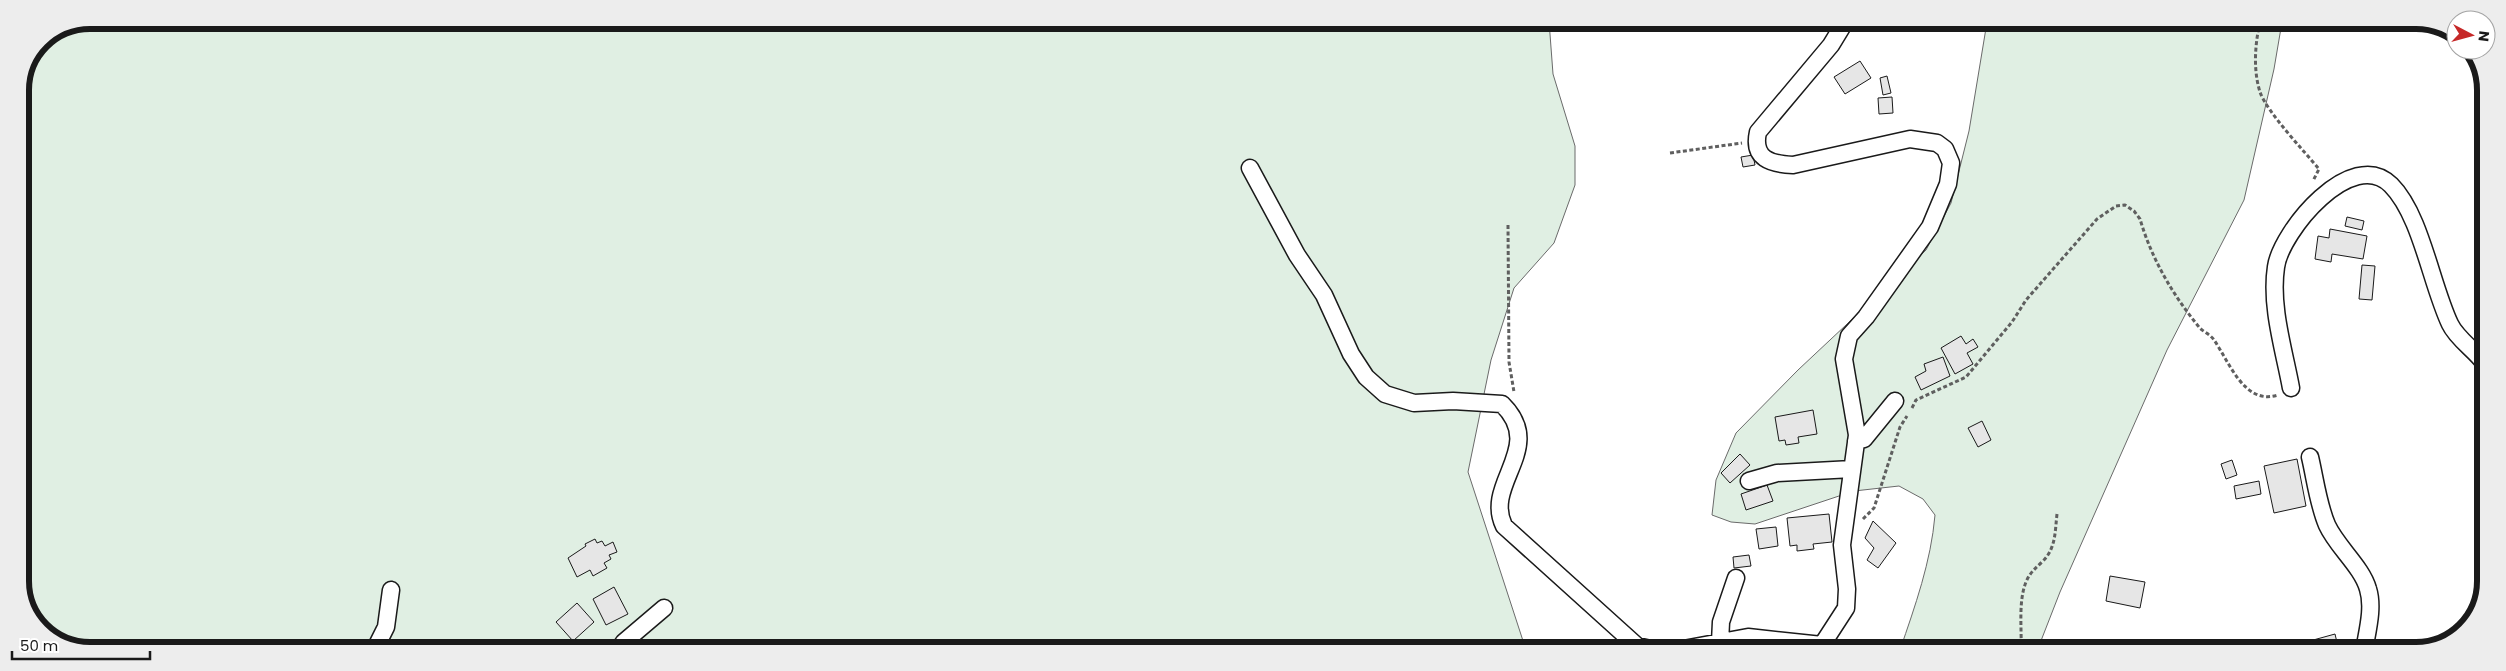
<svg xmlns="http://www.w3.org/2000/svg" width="2506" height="671" viewBox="0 0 2506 671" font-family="Poppins,sans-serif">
	<rect width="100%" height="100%" fill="#fff"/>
	<path fill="#e0efe3" stroke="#6a6a6a" d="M90,20L1549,21L1553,74L1575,146V185L1554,243L1514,288L1491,360L1468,472L1526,650L72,649L37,627L20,586V90L41,40Z
		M1987,22H2282L2274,69L2244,200L2167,350L2060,592L2037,651L1900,650C1915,606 1931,562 1935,515L1923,499L1899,486L1854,491L1755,524L1731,522L1712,515L1716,480L1736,433L1798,370L1926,250L1951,203L1969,131Z"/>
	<path fill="#e6e6e6" stroke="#1a1a1a" d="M1860,61L1871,78L1845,94L1834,77Z
		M1887,76L1891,93L1883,95L1880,78Z
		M1892,97L1893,113L1879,114L1878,98Z
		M1753,155L1755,165L1743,167L1741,157Z
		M2347,217L2364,221L2362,230L2345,226Z
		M2330,229L2367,236L2363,259L2332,254L2331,262L2315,259L2318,236L2329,238Z
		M2362,265L2375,266L2372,300L2359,299Z
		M1961,336L1966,344L1973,339L1978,347L1967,353L1973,364L1955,374L1941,348Z
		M1943,357L1950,376L1921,390L1915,377L1926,371L1924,364Z
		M1813,410L1817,434L1798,437L1799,443L1786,445L1785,440L1779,441L1775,417Z
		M1982,421L1991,440L1978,447L1968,428Z
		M1740,454L1750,465L1730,483L1721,473Z
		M2297,459L2306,506L2274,513L2264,466Z
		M2232,460L2237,475L2226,479L2221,464Z
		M2259,481L2261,494L2236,499L2234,486Z
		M1767,485L1773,501L1746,510L1741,494Z
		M1829,514L1832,542L1813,544L1814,549L1797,551V545L1790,546L1787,518Z
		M1873,521L1896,543L1878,568L1867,560L1874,548L1865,538Z
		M1776,527L1778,546L1759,549L1756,529Z
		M595,539L597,543L602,541L605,546L613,542L617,552L609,555L611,559L604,563L607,568L593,576L590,570L577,577L568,558L586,546L585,544Z
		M1749,555L1751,566L1734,568L1733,557Z
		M2110,576L2145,582L2140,608L2106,601Z
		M614,587L628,614L606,625L593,599Z
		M577,603L594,622L573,641L556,622Z
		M2335,634L2339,651H2302L2301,649L2307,647L2306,642Z"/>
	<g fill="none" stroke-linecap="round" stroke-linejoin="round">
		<g stroke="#1a1a1a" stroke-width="19">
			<path id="street" d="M1250,168L1297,255L1324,295L1351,354L1366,377L1385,394L1414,403L1453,401L1502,404C1547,448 1483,483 1504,526L1637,646L1655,650
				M2291,388C2284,350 2270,306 2276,267C2281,231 2352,146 2391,185C2421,215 2431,284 2450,324C2457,339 2475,350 2485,364
				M1856,441L1864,439L1895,401
				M2310,457C2315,478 2318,504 2327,525C2337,547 2362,567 2368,589C2374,608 2367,632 2364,651
				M1749,481L1777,473L1852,469
				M1720,642L1721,622L1736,578
				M375,649L386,627L391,590
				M619,649L624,642L664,608
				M1678,650L1748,637L1822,645
				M1823,650L1822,645L1846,608L1847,589L1842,545L1857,435L1844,359L1849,336L1866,317L1930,227L1948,184L1951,163L1945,149L1937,143L1910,139L1793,165C1771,164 1752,159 1758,132L1831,45L1845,22"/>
		</g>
		<path stroke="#5f5f5f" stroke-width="3" stroke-dasharray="4 2.5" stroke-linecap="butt" d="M2260,22C2255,44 2253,70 2260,92C2267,112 2304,151 2319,169L2313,181
			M1670,153L1742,143
			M1508,225L1509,362L1514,392
			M1912,408L1916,400L1966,377L2012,322L2026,300L2097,219L2116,206L2125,205L2134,211L2140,219C2152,260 2173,295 2199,327C2203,332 2210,334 2214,340C2229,361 2244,406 2278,395
			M1863,519L1874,508L1900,427L1907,416
			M2021,651C2022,629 2018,602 2026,582C2030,572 2036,568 2043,561C2056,548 2055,531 2057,514"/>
		<use href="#street" stroke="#fff" stroke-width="16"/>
	</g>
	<path d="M0 0H2506V671H0ZM90 29H2416A61 61 0 0 1 2477 90V581A61 61 0 0 1 2416 642H90A61 61 0 0 1 29 581V90A61 61 0 0 1 90 29Z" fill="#ededed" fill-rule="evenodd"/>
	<path fill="none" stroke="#1a1a1a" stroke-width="6" d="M90 29H2416A61 61 0 0 1 2477 90V581A61 61 0 0 1 2416 642H90A61 61 0 0 1 29 581V90A61 61 0 0 1 90 29Z"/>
	<g transform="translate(2471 35) rotate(96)"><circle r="24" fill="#ffffff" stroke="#a3a3a3"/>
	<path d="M0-4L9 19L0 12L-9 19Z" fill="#c62828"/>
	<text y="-8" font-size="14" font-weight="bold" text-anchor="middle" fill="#1a1a1a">N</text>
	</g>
	<path d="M12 651v8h138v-8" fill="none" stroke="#1a1a1a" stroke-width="2.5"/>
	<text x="20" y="651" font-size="15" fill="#1a1a1a" stroke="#ffffff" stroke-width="4" paint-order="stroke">50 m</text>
</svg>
